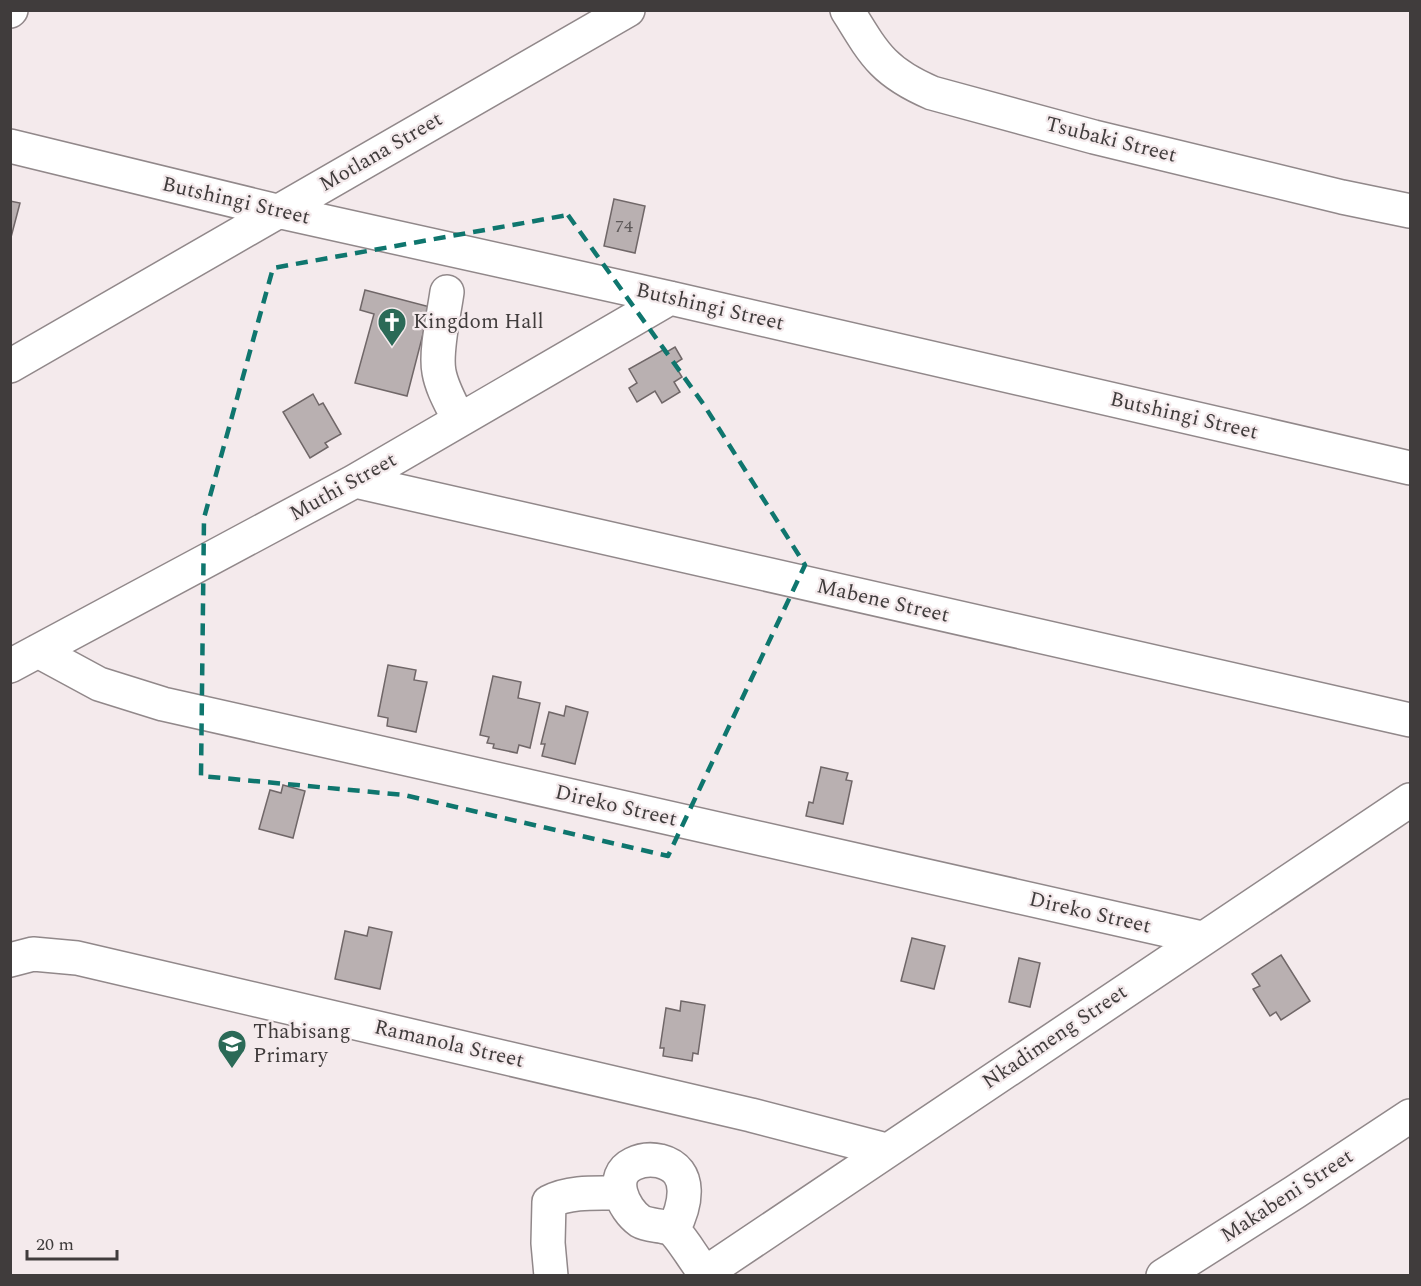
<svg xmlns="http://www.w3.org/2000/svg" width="1421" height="1286" viewBox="0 0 1421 1286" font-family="Spectral,serif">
	<rect width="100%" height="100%" fill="#f4eaec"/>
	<path fill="#b9b0b1" stroke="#706768" stroke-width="1.5" d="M614,199L645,206L635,253L604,246Z
		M10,201L20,203L10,241Z
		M365,290L430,307L407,396L355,383L374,314L360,310Z
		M675,347L682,359L674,364L682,377L674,382L680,392L662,403L655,391L637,402L629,388L637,383L629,369L663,350L665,353Z
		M313,394L319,405L323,403L341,434L325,443L328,447L310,458L283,412Z
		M388,665L416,670L414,680L427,682L416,732L387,726L388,718L378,716Z
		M493,676L521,682L518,698L540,703L530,748L519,745L517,753L493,748L494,744L487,743L489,737L480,735Z
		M566,706L588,712L575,764L542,756L545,744H541L549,712L564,716Z
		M821,767L848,773L846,780L852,781L843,824L806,816L809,802L813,803Z
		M283,785L305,791L293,838L259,829L270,790L281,793Z
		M369,927L392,932L380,989L335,979L345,931L367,936Z
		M912,938L945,946L934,989L901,981Z
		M1281,955L1310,1001L1281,1020L1276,1012L1270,1016L1253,989L1260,986L1252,974Z
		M1019,958L1040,963L1030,1007L1009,1002Z
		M681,1001L705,1005L698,1054L693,1053L692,1061L663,1056L664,1048H660L666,1008L680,1011Z"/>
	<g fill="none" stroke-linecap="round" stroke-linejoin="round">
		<g stroke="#91888a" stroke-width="36">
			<path id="minor" d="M847,10C874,54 883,72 932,93L1094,137L1342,197L1410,211
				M10,11L11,10
				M10,146L277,211L670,298L1410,468
				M447,292C444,314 435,352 439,372C442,389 452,405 459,420
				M10,366L628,10
				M355,481L1410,720
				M38,651L99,684L163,704L1202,938
				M10,666L355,481L670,298
				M10,960L33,954L77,958L751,1115L886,1150
				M673,1230C685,1207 695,1170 660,1161C651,1159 641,1160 633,1164C608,1176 623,1209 640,1221C650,1227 667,1224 675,1232C686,1244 694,1260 705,1273
				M551,1276L548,1243L549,1202C570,1191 596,1193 619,1193
				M701,1276L1410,800
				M1163,1276L1295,1192L1410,1116"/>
		</g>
		<use href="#minor" stroke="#fff" stroke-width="33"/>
	</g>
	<path fill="none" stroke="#0f766e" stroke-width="4.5" stroke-dasharray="12 8" stroke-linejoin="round" d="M568,215L704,405L805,565L668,856L404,795L201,776L204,518L273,268Z"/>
	<defs>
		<g id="church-pin" transform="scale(1.5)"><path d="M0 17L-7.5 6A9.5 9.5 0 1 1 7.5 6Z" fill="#2b6a57" stroke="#f4eaec"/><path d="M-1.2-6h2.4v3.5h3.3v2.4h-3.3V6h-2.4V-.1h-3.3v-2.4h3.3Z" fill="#fff"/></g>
		<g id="school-pin" transform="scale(1.5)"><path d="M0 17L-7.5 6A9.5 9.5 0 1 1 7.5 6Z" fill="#2b6a57" stroke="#f4eaec"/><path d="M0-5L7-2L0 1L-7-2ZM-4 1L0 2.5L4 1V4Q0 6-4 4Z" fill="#fff"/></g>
	</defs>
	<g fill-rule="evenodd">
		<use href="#church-pin" x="392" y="322"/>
		<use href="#school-pin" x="232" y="1044"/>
	</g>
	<g text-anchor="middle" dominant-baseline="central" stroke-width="4.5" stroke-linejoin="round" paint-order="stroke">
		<g font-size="18" fill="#5e5959">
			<text x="624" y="226">74</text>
		</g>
		<g font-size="21" fill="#403c3c" stroke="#f4eaec">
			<text transform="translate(1111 140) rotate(14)">Tsubaki Street</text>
			<text transform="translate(381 152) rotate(-30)">Motlana Street</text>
			<text transform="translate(236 201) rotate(13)">Butshingi Street</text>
			<text transform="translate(710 307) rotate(13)">Butshingi Street</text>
			<text transform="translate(1184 416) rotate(13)">Butshingi Street</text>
			<text transform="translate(343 487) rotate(-29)">Muthi Street</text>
			<text transform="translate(883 601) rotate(13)">Mabene Street</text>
			<text transform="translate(616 806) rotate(13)">Direko Street</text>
			<text transform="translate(1090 913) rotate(13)">Direko Street</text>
			<text transform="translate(1055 1037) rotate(-34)">Nkadimeng Street</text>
			<text transform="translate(449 1044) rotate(13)">Ramanola Street</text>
			<text transform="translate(1287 1196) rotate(-33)">Makabeni Street</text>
		</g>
		<g font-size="21" fill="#403c3c" stroke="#f4eaec" text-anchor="start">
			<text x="413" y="322">Kingdom Hall</text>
			<text x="253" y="1032">Thabisang<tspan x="253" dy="24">Primary</tspan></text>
		</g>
	</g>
	<rect width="1421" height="1286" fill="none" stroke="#403c3c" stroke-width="24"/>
	<path d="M27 1250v9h90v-9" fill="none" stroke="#403c3c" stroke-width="3"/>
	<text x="36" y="1250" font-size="18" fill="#403c3c" stroke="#f4eaec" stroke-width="4.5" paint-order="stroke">20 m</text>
</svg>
